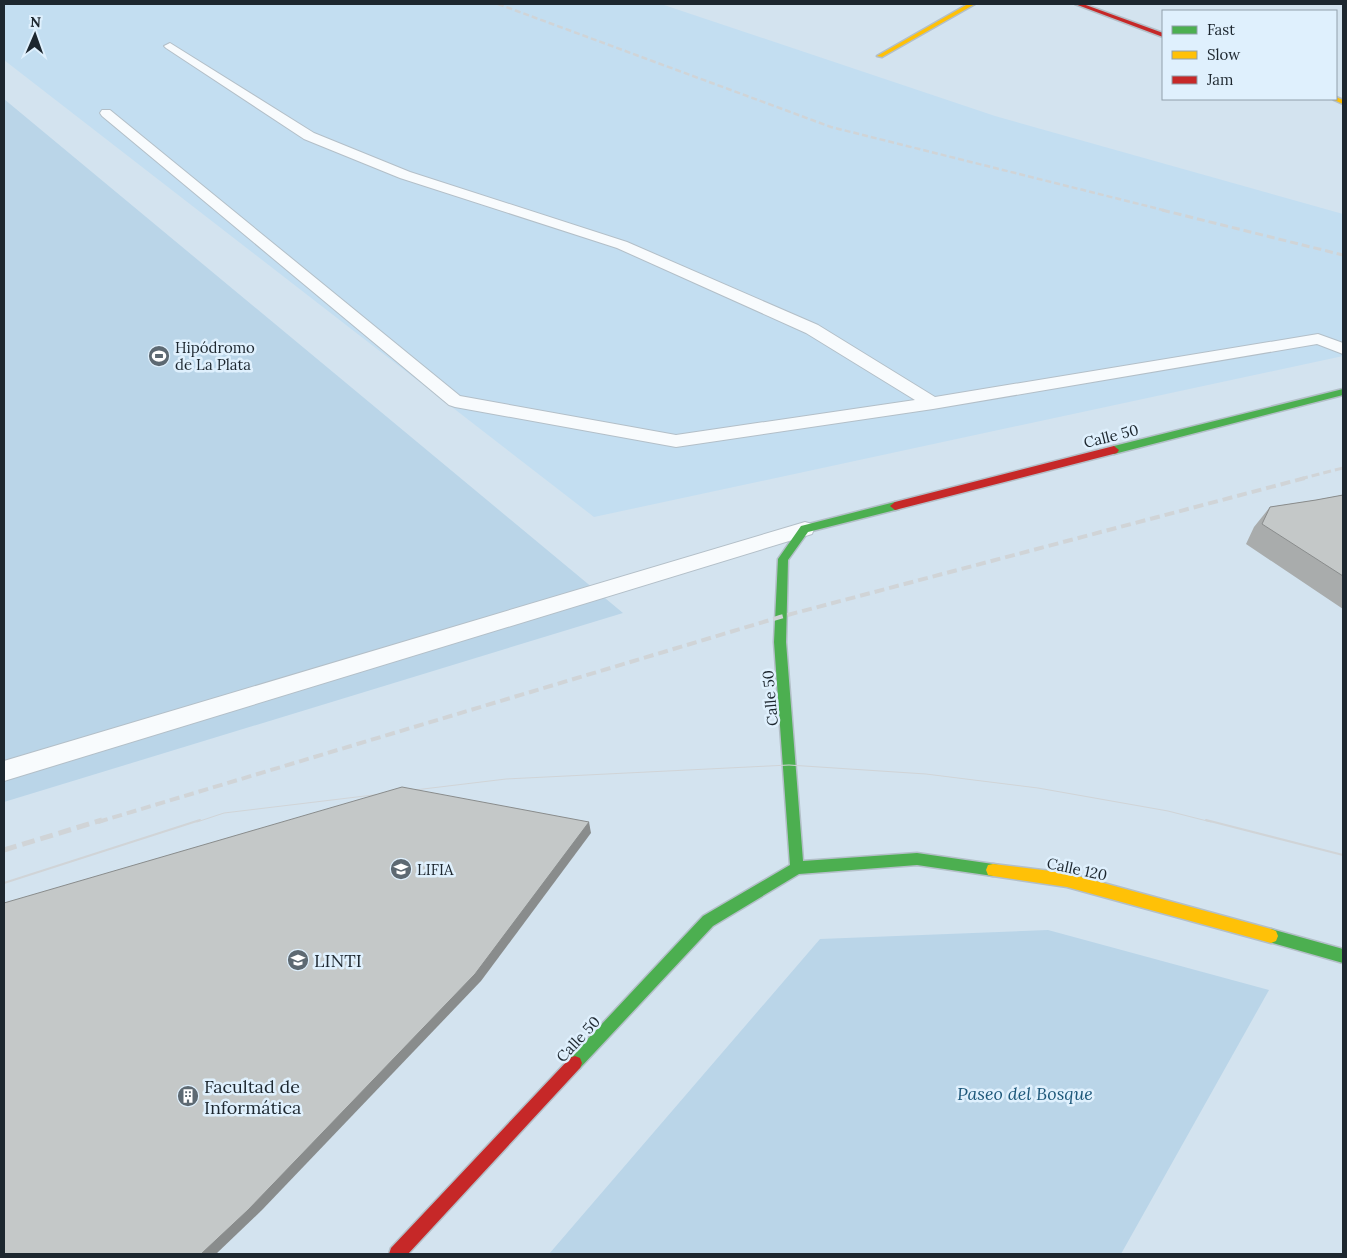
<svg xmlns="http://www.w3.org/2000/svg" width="1347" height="1258" viewBox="0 0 1347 1258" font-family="Lora,serif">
	<rect width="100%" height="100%" fill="#d3e3ef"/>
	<path fill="#c3def1" d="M4,4H661L995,116L1343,214V356L594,517L4,60Z"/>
	<path fill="#bad5e8" d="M4,99L623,613L4,802Z
		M1048,930L1269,990L1121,1254H549L820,939Z"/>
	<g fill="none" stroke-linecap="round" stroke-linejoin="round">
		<g stroke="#b3bfc8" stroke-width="2">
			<path id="lane" d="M170,43L314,133L410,172L627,242L818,325L935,397L1318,334L1343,343V354L1317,344L933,409L676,447L455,407L449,405L102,116L100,113L102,110H110L460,396L676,435L915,400L806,333L617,248L400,178L304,139L166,48L164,46Z
				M805,522L812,524L814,529L812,534L4,781V761Z"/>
		</g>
		<g stroke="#b3bfc8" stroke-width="3">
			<path id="fast" d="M1343,389V395L1114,454L1109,450L1114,446Z
				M895,502L900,506L899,509L808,532L788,560L786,642L803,861L917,853L993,864L998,865L1000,870L998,875L993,876L917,865L799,874L713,926L580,1068L575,1070L570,1068L568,1063L570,1058L703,916L790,865L774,642L778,559L801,526Z
				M1271,929L1343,949V963L1266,941L1264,936L1266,931Z"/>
		</g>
		<g stroke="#b3bfc8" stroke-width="3">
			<path id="slow" d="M968,4H975L882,57L877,56Z
				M1336,97L1343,100V104L1334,100L1333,99H1336Z
				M993,864L1067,873L1271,929L1276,931L1278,936L1276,941L1271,943L1067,887L993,876L988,875L986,870L988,865Z"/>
		</g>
		<g stroke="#b3bfc8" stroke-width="3">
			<path id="jam" d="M1075,4H1083L1163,33V37Z
				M1114,446L1119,450L1117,453L895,510L890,506L895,502Z
				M575,1056L580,1058L582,1063L580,1068L408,1254H389L391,1248L570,1058Z"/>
		</g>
		<use href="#lane" fill="#f8fbfd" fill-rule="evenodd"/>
		<use href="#fast" fill="#4caf50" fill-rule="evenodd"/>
		<use href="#slow" fill="#ffc107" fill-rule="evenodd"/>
		<use href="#jam" fill="#c62828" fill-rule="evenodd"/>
		<path stroke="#d0d4d7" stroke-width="1" d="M197,822L224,813L506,779L789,765L926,774L1038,788L1168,811L1211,822"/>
		<path stroke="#d0d4d7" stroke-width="2" d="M1206,820L1343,855
			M4,883L200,820"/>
		<path stroke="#d0d4d7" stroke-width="2.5" stroke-dasharray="6 3" stroke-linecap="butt" d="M498,4L831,127L1167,211"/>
		<path stroke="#d0d4d7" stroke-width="3" stroke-dasharray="8 4" stroke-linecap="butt" d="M1162,210L1343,255
			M1300,479L1343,468"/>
		<path stroke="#d0d4d7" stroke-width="4" stroke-dasharray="10 5" stroke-linecap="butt" d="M98,822L780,617L1305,478"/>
		<path stroke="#d0d4d7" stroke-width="5" stroke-dasharray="13 6" stroke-linecap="butt" d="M4,850L102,820"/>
	</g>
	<path fill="#a9acac" d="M1343,495V609L1246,544L1254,527L1270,507L1316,500Z"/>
	<path fill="#898c8c" d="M589,822L591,833L481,981L262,1210L216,1254H201Z"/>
	<path fill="#c4c8c8" stroke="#898c8c" d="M1343,495V576L1262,524L1270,507L1316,500Z
		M402,787L589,822L475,974L248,1210L201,1254H4V903Z"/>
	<defs>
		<g id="stadium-disc" transform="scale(1.125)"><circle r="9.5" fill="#5d6972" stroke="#dff0fd"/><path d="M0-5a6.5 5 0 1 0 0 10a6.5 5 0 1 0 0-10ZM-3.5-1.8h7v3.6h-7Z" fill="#fff"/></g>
		<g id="university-disc" transform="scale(1.125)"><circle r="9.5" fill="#5d6972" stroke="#dff0fd"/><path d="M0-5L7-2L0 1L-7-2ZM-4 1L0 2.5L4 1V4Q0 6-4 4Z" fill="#fff"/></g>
		<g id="building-disc" transform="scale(1.125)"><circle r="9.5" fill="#5d6972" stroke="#dff0fd"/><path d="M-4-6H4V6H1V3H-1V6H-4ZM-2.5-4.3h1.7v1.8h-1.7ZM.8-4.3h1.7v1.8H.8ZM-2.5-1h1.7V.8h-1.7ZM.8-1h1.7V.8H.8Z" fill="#fff"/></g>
	</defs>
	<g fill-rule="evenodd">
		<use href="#stadium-disc" x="159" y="356"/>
		<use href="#university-disc" x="401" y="869"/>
		<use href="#university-disc" x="298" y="960"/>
		<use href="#building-disc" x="188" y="1096"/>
	</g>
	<g text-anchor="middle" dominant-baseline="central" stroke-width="5" stroke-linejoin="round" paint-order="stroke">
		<g font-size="15" fill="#1d272f" stroke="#dff0fd" text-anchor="start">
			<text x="175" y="347">Hipódromo<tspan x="175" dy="17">de La Plata</tspan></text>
			<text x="417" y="869">LIFIA</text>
		</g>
		<g font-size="15" fill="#1d272f" stroke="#dff0fd">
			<text transform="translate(1111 436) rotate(-14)">Calle 50</text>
			<text transform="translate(770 698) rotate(-95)">Calle 50</text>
			<text transform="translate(1077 869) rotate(12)">Calle 120</text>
			<text transform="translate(578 1039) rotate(-47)">Calle 50</text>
		</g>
		<g font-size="18" fill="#1d272f" stroke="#dff0fd" text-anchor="start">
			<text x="314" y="960">LINTI</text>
			<text x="204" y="1086">Facultad de<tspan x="204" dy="21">Informática</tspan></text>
		</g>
		<g font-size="18" font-style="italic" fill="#1e587a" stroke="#dff0fd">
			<text x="1025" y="1093">Paseo del Bosque</text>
		</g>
	</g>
	<rect width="1347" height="1258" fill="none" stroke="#1d272f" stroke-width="10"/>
	<rect x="1162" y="10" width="175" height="90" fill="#dff0fd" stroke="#91a0ab"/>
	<rect x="1172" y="26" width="25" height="8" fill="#4caf50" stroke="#91a0ab"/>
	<text x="1207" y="35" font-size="15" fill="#1d272f">Fast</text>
	<rect x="1172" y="51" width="25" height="8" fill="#ffc107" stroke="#91a0ab"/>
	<text x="1207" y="60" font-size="15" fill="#1d272f">Slow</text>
	<rect x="1172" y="76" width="25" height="8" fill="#c62828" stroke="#91a0ab"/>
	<text x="1207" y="85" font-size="15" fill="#1d272f">Jam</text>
	<g transform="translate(35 35) rotate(2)" stroke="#dff0fd" stroke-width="4" paint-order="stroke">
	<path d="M0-4L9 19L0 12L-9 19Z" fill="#1d272f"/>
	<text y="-8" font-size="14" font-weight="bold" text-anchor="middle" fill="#1d272f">N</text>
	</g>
</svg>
